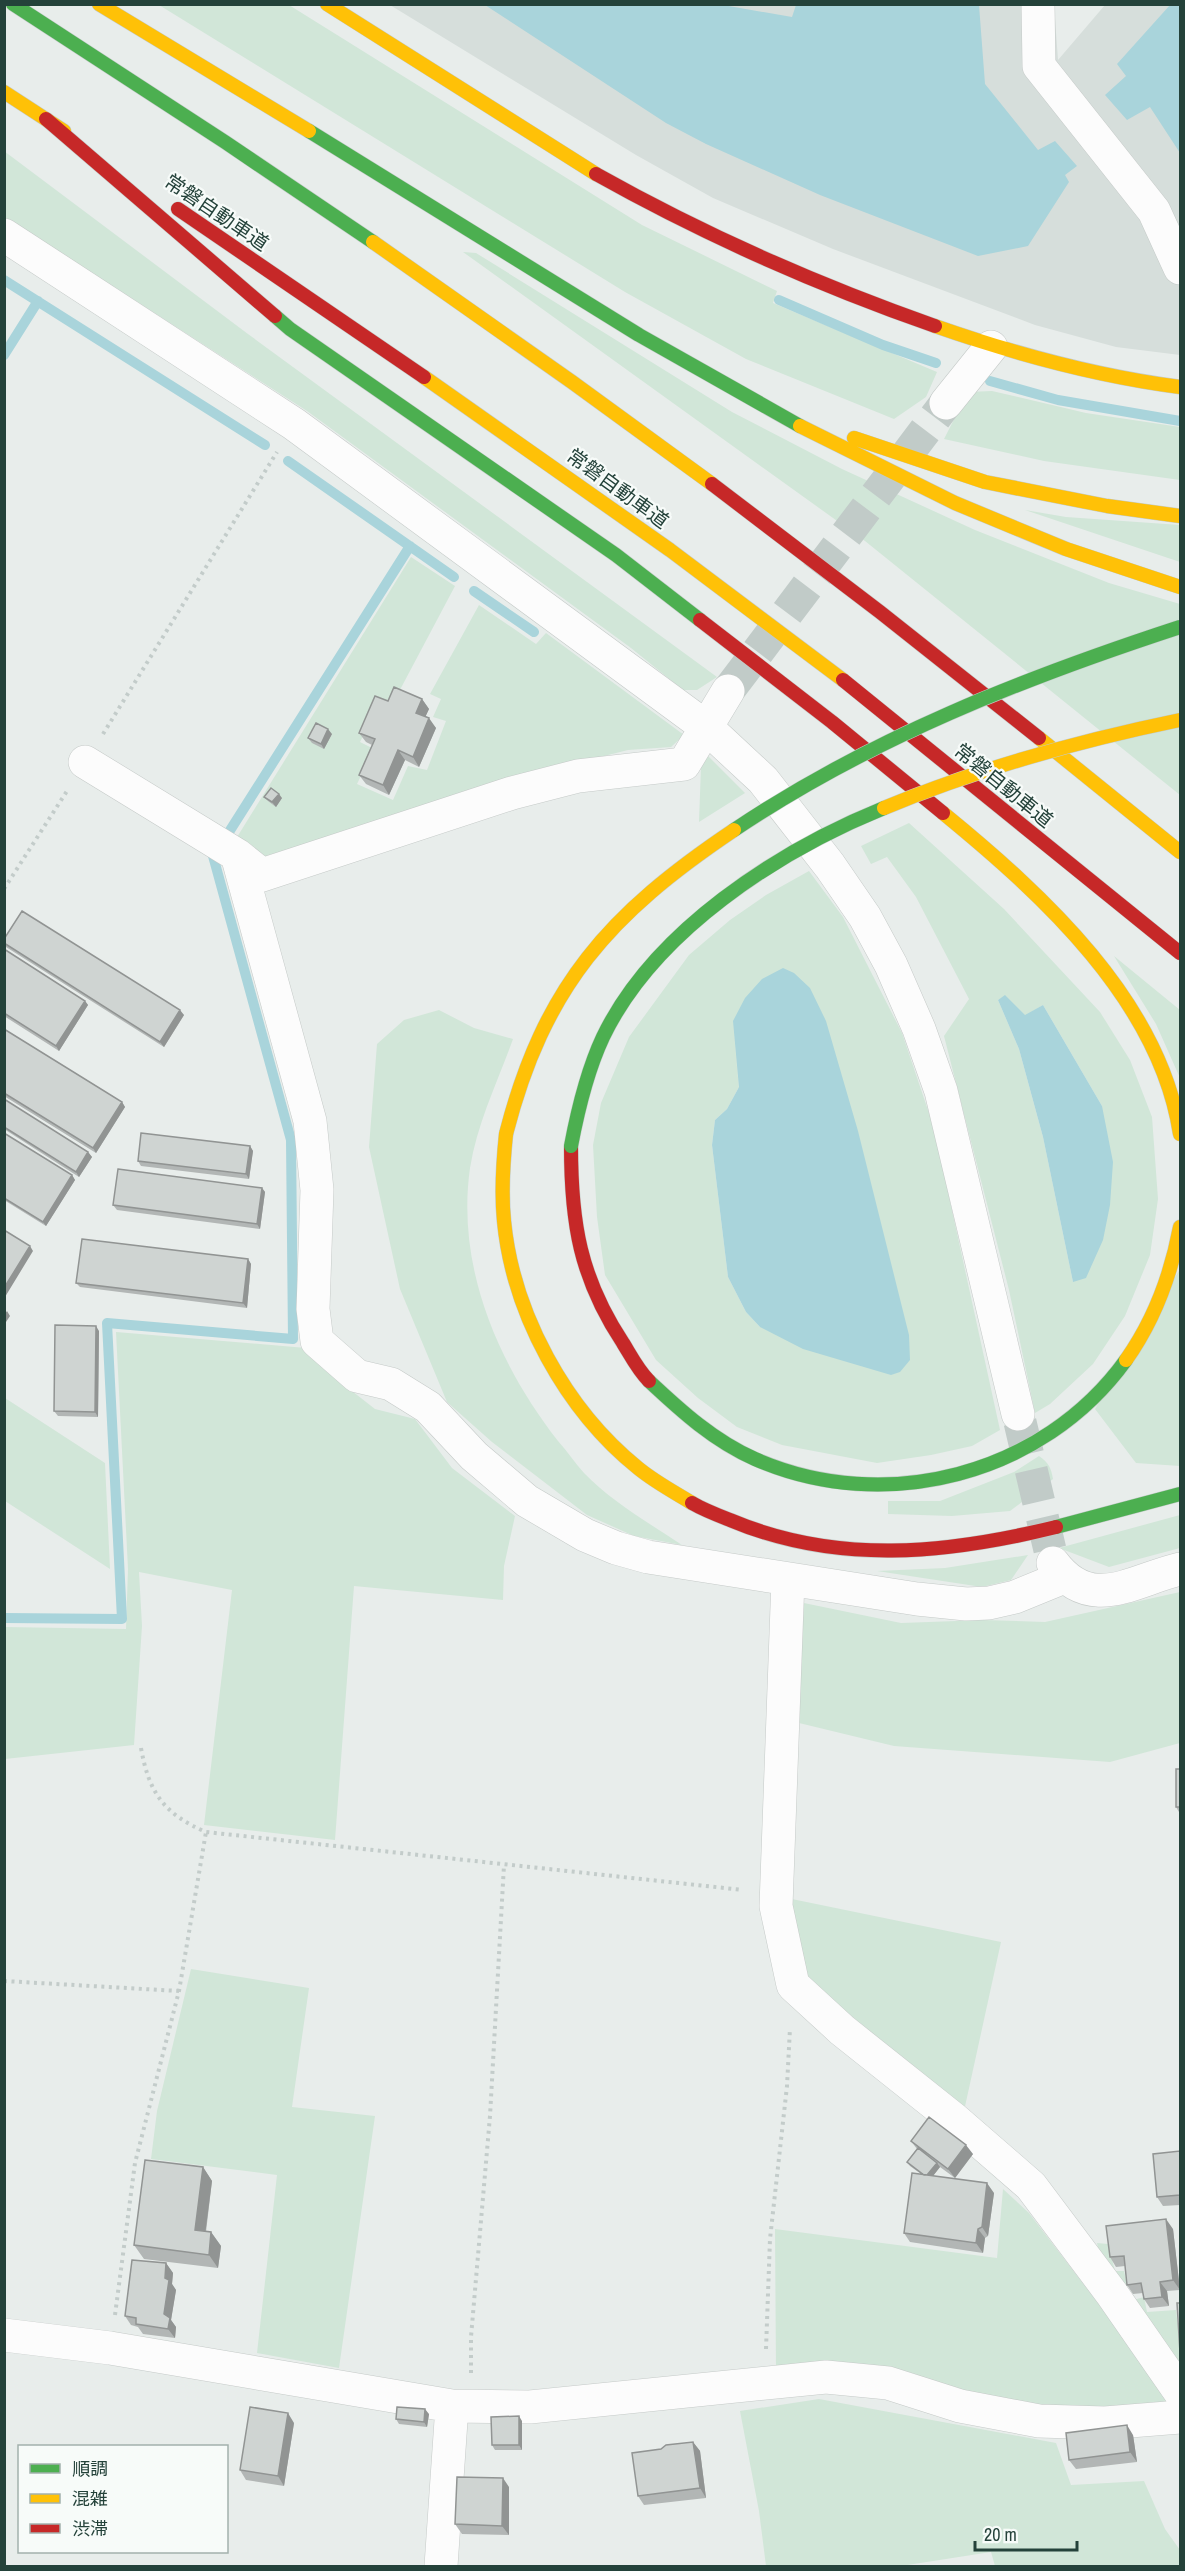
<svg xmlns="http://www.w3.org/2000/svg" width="1185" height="2571" viewBox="0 0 1185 2571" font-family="'Archivo Narrow','Noto Sans JP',sans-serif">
	<rect width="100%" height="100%" fill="#e8edeb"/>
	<path fill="#d6dedb" d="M390,5H1054L1058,60L1105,5H1180V355L1116,347L1035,325L833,249L713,198L636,155Z"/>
	<path fill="#d1e6d8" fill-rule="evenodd" d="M159,5H289L642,225L777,291L773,303L937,372L926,397L894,419L746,359L625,292Z
		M4,151L248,334L717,677L697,690H683L631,648L307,411L5,217Z
		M463,252L476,253L732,412L842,469L975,530L1109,583L1180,604V795L865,541Z
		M992,391L1086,413L1180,427V480L1044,461L944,439L968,392Z
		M1025,510L1066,517L1180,525V562Z
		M411,557L455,586L393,703L381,700L360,742L374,749L357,784L393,800L408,766L427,770L446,721L433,717L441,699L430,694L479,605L536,644L546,633L684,735L671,747L628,750L529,775L263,862L234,842Z
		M708,756L745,793L699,822L701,766Z
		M909,823L1004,909L1100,1012L1130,1060L1152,1117L1158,1199L1150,1255L1125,1316L1093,1364L1050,1404L1035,1413L1009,1290L944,1036L969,999L916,897L887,857L871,864L861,846ZM1005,996L1025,1016L1043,1005L1102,1106L1073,1282L1043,1137L1019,1049L998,1000Z
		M809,871L843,917L902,1033L934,1128L1000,1430L972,1446L931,1455L877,1463L782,1445L737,1427L698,1398L656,1360L605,1275L597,1217L593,1145L601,1103L629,1037L689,955L730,920L766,895ZM733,1021L760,1327L746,1312L728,1277L712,1145L715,1120L727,1109L739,1087Z
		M1114,956L1180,1010V1078L1156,1024Z
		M439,1010L474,1028L513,1039C498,1081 477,1123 470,1168C456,1267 498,1364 558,1441C567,1451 575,1463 584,1473C612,1502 649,1523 682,1545L634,1536L587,1515L492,1442L447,1402L400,1289L369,1147L377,1044L404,1020Z
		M1180,1269V1466L1136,1463L1095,1409Z
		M116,1332L306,1348L334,1377L375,1409L415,1419L452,1468L515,1516L504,1566L503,1600L354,1586L335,1840L204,1825L232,1590L139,1572L142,1626L134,1745L5,1759V1627L126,1629L128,1569Z
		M5,1398L105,1463L110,1569L5,1501Z
		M1039,1456C1049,1463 1051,1468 1053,1479L1010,1511L952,1516L888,1514V1501H940L1014,1472Z
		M1180,1515V1548L1109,1567L1059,1548Z
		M1028,1555L1011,1580L982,1587L877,1571L945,1568Z
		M1180,1592V1743L1110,1762L894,1746L799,1723V1602L901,1623L984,1620L1045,1622Z
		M787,1898L1001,1942L964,2111L802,1978Z
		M191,1969L309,1988L292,2107L375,2116L339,2368L257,2353L277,2175L151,2159L157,2111Z
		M1003,2189L1029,2213L1170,2397L1165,2404L1081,2409L1017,2404L776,2371L775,2229L997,2258Z
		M1097,2243L1108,2244L1115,2271H1124L1129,2293L1133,2300L1144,2297L1147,2312L1176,2310L1180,2345V2378L1100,2256Z
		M819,2399L1056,2443L1071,2485L1144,2481L1165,2529L1180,2550V2566H995L991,2552L901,2566H766L759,2511L740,2411Z"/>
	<path fill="#a9d4db" d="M723,5L792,17L796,5H979L985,84L1038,150L1055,141L1077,166L1065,175L1069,182L1028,246L978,256L820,195L706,144L666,123L485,5Z
		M1170,5H1180V153L1150,107L1127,120L1105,95L1126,76L1117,64Z
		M783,968L794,973L810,988L826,1021L858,1131L909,1335L910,1360L900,1372L891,1375L803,1349L760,1327L746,1312L728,1277L712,1145L715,1120L727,1109L739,1087L733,1021L745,998L762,979Z
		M1005,995L1025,1015L1043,1005L1102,1106L1113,1162L1110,1205L1103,1240L1086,1278L1073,1282L1043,1137L1019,1049L998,1000Z"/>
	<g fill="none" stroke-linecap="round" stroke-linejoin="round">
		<path stroke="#a9d4db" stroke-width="10" d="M4,280L265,445
			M779,300L883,345L936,363
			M4,355L38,301
			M990,381L1058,400L1180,421
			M288,461L454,577
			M474,591L534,632
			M229,832L410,546
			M4,1618L122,1619L107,1323L293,1339L291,1140L213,856"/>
		<path stroke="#c1cbc8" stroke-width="33" stroke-dasharray="33 16" stroke-linecap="butt" d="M728,691L946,403
			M1020,1422L1053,1563"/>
		<g stroke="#c5cac8" stroke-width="34">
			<path id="street" d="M1038,4L1039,66L1154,211L1180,268
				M4,235L294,424L706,727L763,780L830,866L865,917L891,965L919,1029L941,1091L1018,1414
				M946,403L991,347
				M85,762L237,855L262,875L512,793L578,776L684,764L728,691
				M237,855L310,1121L317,1190L313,1309L317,1341L357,1376L391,1384L428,1407L474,1456L527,1501L585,1535L616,1548L648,1557L917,1599L966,1604L989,1603L1015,1597L1064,1577
				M1053,1563C1091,1614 1133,1580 1180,1569
				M788,1579L776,1906L793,1985L842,2030L955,2120L1031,2186L1112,2294L1180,2392
				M4,2335L110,2348L452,2406L530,2407L826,2377L888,2383L960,2406L1039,2421L1105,2423L1180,2417
				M441,2566L452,2406"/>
		</g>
		<g stroke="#c3cbc8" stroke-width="15">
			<path id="fast" d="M13,4L225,142L373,242
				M309,131L639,335L800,426
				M275,316L290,329L616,555L700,620
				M649,1381C681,1411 714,1441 755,1459C885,1516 1043,1475 1126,1360
				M1056,1527L1180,1494"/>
		</g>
		<g stroke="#c3cbc8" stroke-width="15">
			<path id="slow" d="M99,4L309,131
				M327,4L596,174
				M4,92L64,131
				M373,242L572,382L712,484
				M935,326C1015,354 1095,376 1180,387
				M424,377L670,550L843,680
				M800,426L955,503L1066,549L1180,587
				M854,438L985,482L1107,506L1180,516
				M1039,738L1180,852
				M943,813C1042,894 1160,1001 1180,1134
				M506,1134C503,1163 501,1192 504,1221C513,1314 566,1410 638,1468C655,1482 674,1492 692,1503
				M1126,1360C1155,1319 1171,1275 1180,1227"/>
		</g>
		<g stroke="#c3cbc8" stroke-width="15">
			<path id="jam" d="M46,119L275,316
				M596,174C703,234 818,285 935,326
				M178,209L424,377
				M712,484L880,612L1039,738
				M700,620L832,722L943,813
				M843,680L1180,953
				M571,1146C571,1223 580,1278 623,1343C631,1356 638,1370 649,1381
				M692,1503C704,1510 717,1515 730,1520C837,1565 946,1554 1056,1527"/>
		</g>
		<path stroke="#c3ccca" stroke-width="4" stroke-dasharray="3 4.5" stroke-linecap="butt" d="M103,734L277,452
			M4,889L67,791
			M141,1748C149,1793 164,1814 206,1832L743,1890
			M4,1981L179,1991
			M115,2315L135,2163L179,1991L206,1832
			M766,2349L770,2239L787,2086L790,2028
			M471,2373V2337L490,2116L504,1865"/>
		<use href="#street" stroke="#fcfcfc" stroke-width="33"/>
		<use href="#fast" stroke="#4caf50" stroke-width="14"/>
		<use href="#slow" stroke="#ffc107" stroke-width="14"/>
		<use href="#jam" stroke="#c62828" stroke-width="14"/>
		<g stroke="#c3ccc9" stroke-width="15" stroke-linecap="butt">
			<path id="fast-bridge" d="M734,830C871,738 1024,678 1180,627
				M571,1146C578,1109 587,1071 603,1037C654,931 778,851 884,808"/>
		</g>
		<g stroke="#c3ccc9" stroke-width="15" stroke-linecap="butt">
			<path id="slow-bridge" d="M884,808C980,768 1078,741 1180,720
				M506,1134C544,986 609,914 734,830"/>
		</g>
		<use href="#fast-bridge" stroke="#4caf50" stroke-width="14"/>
		<use href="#slow-bridge" stroke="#ffc107" stroke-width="14"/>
	</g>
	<path fill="#b2b6b5" d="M422,699L429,709L425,717L436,728L419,767L405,760L389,795L366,784L359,775L372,745L366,742L359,733L388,701Z
		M332,734L324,749L312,743L308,738Z
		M264,797L282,798L276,807L268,801Z
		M4,939L184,1015L164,1047L6,947L4,945Z
		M4,949L85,1001L88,1005L59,1051L4,1016Z
		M4,1029L122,1102L125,1107L96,1153L4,1096Z
		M4,1099L88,1152L92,1157L79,1177L4,1129Z
		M4,1133L72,1175L75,1180L46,1226L4,1200Z
		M250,1146L253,1151L249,1179L141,1166L138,1161Z
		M262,1188L265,1192L260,1229L117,1210L113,1205Z
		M248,1259L251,1264L247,1308L80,1287L76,1283Z
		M99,1331L98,1417L58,1416L54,1411Z
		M1180,1769V1812H1179L1176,1807Z
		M911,2141L973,2154L955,2178L940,2167L933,2176L994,2193L988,2236L985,2238L983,2253L910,2242L904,2233L921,2174L910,2166L907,2162L917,2149Z
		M1180,2151V2205L1163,2206L1157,2197Z
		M203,2167L212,2181L206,2232H211L221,2246L218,2268L144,2259L134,2245Z
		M1173,2229L1180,2290L1167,2291L1169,2306L1150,2308L1144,2299L1143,2293L1133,2294L1127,2285L1125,2266L1116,2267L1110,2257Z
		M166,2263L173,2273L172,2284L176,2290L171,2320L176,2327L175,2338L143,2334L138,2327L131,2325L125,2316Z
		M429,2414L427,2427L399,2424L396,2419Z
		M522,2421V2450H495L492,2445Z
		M294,2423L284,2486L246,2480L240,2470Z
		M1133,2435L1137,2462L1076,2469L1069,2460Z
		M693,2442L700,2451L706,2498L644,2505L638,2496L661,2449Z
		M509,2487V2535L462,2534L455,2524Z"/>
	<path fill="#919493" d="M422,699L429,709L423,722L416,713Z
		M429,718L436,728L419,767L413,757Z
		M328,729L332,734L324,749L321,744Z
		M398,750L405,760L389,795L383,785Z
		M279,794L282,798L276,807L272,802Z
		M85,1001L88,1005L59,1051L56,1046Z
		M180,1010L184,1015L164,1047L160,1042Z
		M122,1102L125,1107L96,1153L93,1148Z
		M250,1146L253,1151L249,1179L246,1174Z
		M88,1152L92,1157L79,1177L76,1172Z
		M72,1175L75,1180L46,1226L43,1222Z
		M262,1188L265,1192L260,1229L257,1224Z
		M30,1246L33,1251L5,1297L4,1288Z
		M248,1259L251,1264L247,1308L243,1303Z
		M7,1311L10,1316L4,1325V1315Z
		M96,1326L99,1331L98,1417L95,1412Z
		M966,2145L973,2154L955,2178L948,2169Z
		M937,2163L940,2167L929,2181L926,2176Z
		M203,2167L212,2181L204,2243L195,2230Z
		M987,2183L994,2193L988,2236L982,2227Z
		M1166,2219L1173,2229L1180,2290L1173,2280Z
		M978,2229L985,2238L983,2253L976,2243Z
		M211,2232L221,2246L218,2268L209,2255Z
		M166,2263L173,2273L172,2284L176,2290L171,2320L176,2327L175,2338L168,2329L164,2314Z
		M1160,2282L1167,2291L1169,2306L1162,2297Z
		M425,2409L429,2414L427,2427L424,2422Z
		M288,2413L294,2423L284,2486L278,2476Z
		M519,2416L522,2421V2450L519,2445Z
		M1127,2425L1133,2435L1137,2462L1130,2452Z
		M693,2442L700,2451L706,2498L700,2488Z
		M503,2478L509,2487V2535L502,2526Z"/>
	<path fill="#cfd4d2" stroke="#919493" stroke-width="1.5" d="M394,687L422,699L416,713L429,718L413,757L398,750L383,785L359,775L375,739L359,733L375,696L388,701Z
		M316,723L328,729L321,744L308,738Z
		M271,788L279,794L272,802L264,797Z
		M22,911L180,1010L160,1042L4,943V939Z
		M4,949L85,1001L56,1046L4,1013Z
		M4,1029L122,1102L93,1148L4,1093Z
		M4,1099L88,1152L76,1172L4,1127Z
		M4,1133L72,1175L43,1222L4,1198Z
		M141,1133L250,1146L246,1174L138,1161Z
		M118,1169L262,1188L257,1224L113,1205Z
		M4,1230L30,1246L4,1288Z
		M82,1239L248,1259L243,1303L76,1283Z
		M55,1325L96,1326L95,1412L54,1411Z
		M1176,1769H1180V1807H1176Z
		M929,2117L966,2145L948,2169L911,2141Z
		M918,2148L937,2163L927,2175H924L907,2162Z
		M1180,2151V2195L1157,2197L1153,2154Z
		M145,2160L203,2167L195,2230L211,2232L209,2255L134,2245Z
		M912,2173L987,2183L982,2227L978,2229L976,2243L904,2233Z
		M1166,2219L1173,2280L1160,2282L1162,2297L1144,2299L1141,2283L1127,2285L1124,2256L1110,2257L1106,2226Z
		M132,2260L166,2263L165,2278L169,2280L164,2314L170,2318L168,2329L136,2324V2318L125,2316Z
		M1177,2303H1180V2353Z
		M250,2407L288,2413L278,2476L240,2470Z
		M397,2407L425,2409L424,2422L396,2419Z
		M519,2416V2445H492L491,2417Z
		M1127,2425L1130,2452L1069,2460L1066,2433Z
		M693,2442L700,2488L638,2496L632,2453L661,2449L666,2445Z
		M457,2477L503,2478L502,2526L455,2524Z"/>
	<g text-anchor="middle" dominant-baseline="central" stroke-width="4.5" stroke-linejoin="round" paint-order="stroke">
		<g font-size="20" fill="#24423a" stroke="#f7fbf9">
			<text transform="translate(217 212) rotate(34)">常磐自動車道</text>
			<text transform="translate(618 488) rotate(36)">常磐自動車道</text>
			<text transform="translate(1004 785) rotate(39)">常磐自動車道</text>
		</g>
	</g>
	<rect width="1185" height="2571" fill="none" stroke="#24423a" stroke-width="12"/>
	<rect x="18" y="2445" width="210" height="108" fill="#f7fbf9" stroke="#a3b1ad" stroke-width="1.5"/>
	<rect x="30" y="2464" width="30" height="9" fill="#4caf50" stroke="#a3b1ad" stroke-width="1.5"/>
	<text x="72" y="2475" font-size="18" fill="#24423a">順調</text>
	<rect x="30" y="2494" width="30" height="9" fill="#ffc107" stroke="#a3b1ad" stroke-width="1.5"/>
	<text x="72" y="2505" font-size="18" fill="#24423a">混雑</text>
	<rect x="30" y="2524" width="30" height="9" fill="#c62828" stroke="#a3b1ad" stroke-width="1.5"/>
	<text x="72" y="2535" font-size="18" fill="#24423a">渋滞</text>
	<path d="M975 2541v9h102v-9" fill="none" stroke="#24423a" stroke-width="3"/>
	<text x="984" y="2541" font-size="18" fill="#24423a" stroke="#f7fbf9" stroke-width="4.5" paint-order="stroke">20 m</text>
</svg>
